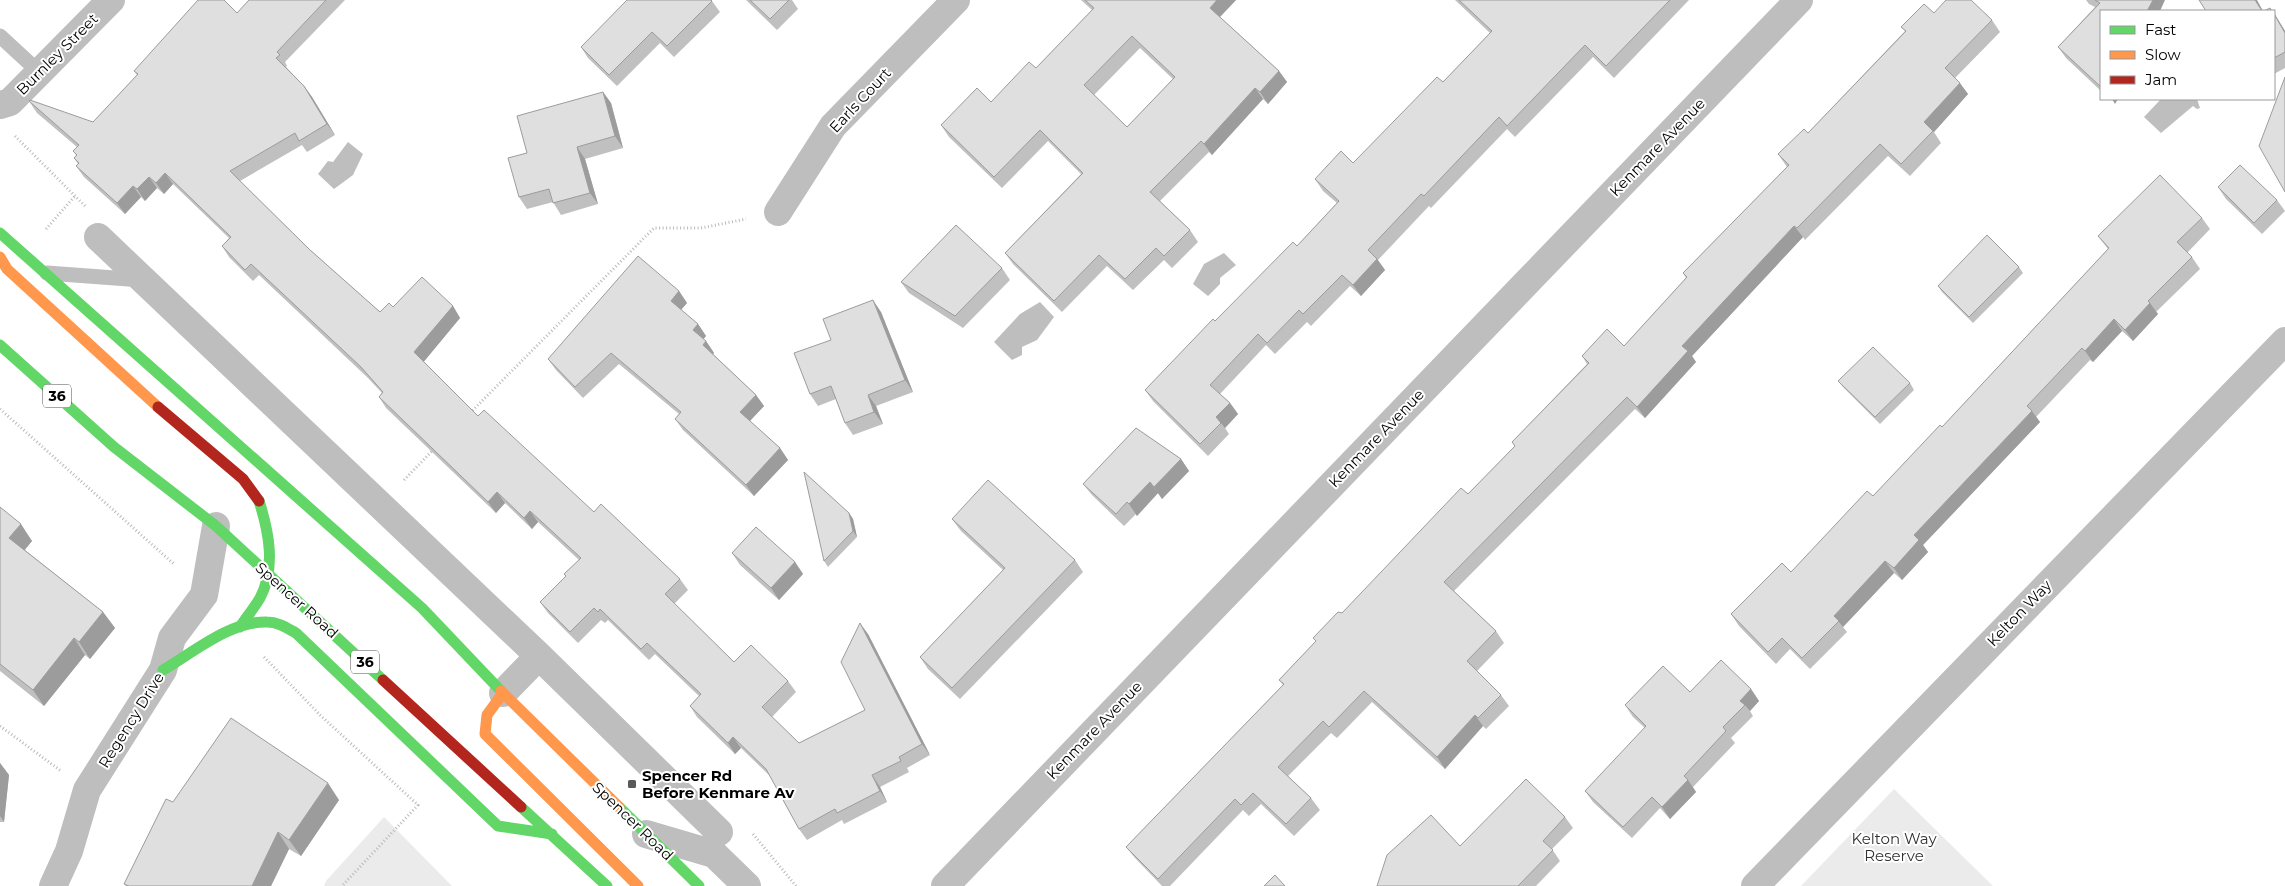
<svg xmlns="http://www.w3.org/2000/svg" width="2285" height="886" viewBox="0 0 2285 886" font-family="Montserrat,sans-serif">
	<rect width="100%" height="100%" fill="#fff"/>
	<path fill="#ebebeb" d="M1894,789L1993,886H1801Z
		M384,817L452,886H324L326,881Z"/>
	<path fill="#bebebe" d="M2161,99H2197L2200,108L2197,109L2193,106L2161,133L2144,117Z
		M348,142L363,154L353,175L334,189L318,174L328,161L333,162Z
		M1224,253L1236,265L1220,278V284L1208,296L1193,284L1204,264Z
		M1040,302L1054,317L1037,340L1022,347V355L1012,360L994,342L1020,314Z"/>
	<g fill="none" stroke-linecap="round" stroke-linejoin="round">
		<path stroke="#b9b9b9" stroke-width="3" stroke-dasharray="1 2.5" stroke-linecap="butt" d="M15,136L85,206
			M46,229L75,196
			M0,409L175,565
			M470,413L654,228H701L746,219
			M404,480L434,449
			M264,657L321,716L418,805L342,886
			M0,726L61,771
			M753,834L796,886"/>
		<path stroke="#bebebe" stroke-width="15" d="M0,36L39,72
			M47,273L142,280"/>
		<path stroke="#bebebe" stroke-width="28" d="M0,105L10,102L111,0
			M778,212L833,126L956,0
			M98,237L539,656L719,832
			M503,693L539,656
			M646,834L714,854L747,886
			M53,886L69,851L87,790L163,670L172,638L204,595L216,526
			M945,886L1799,0
			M1755,886L2285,341"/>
		<path stroke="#63d668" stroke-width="11" d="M0,233L422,608L501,691
			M0,345L114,447L216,526L383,680
			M240,627C246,618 254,608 260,598C276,568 269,532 259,501
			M163,670C194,652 230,621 267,622C278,622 287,628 296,633L498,826L552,834
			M521,807L607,886
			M619,807L699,886"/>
		<path stroke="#ff974d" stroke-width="11" d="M0,257L7,269L158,407
			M501,691L619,807
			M503,693L487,715L485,734L638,886"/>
		<path stroke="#b3261e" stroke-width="11" d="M158,407L243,479L259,501
			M383,680L521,807"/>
	</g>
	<path fill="#c0c0c0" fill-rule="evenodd" d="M249,0H345L285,62L287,66L286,67L304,86L312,97L335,135L307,152L302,145L240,181L309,249L380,312L393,307L453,306L460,318L423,362L478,416L594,512L680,579L688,590L674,604L734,662L788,681L796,692L772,717L799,743L865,710L868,634L930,755L907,768L909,772L880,787L887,802L844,824L842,820L807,840L799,829L770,776L741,748L735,754L697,717L690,706L699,696L655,654L649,660L608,620L605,623L601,620L578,643L548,613L540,602L566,577L564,574L579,560L538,522L532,529L505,503L496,513L386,408L379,397L382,393L368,378L259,275L253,281L229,257L222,246L229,238L173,184L164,194L157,188L145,201L141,197L125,214L84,177L76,166L78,164L74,158L76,155L73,151L77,147L37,113L29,101L93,122L137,75L134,71L237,13Z
		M746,0H792L798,9L777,30Z
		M1081,0H1236L1220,17L1279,71L1287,82L1268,104L1263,99L1212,155L1209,152L1160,201L1190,230L1198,242L1172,268L1164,260L1133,290L1107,266L1062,312L1013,264L1005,253L1081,174L1048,141L1002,188L949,137L941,125L991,102L1036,68L1092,10ZM1140,48L1173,79L1127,127L1094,95Z
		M1455,0H1689L1614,78L1593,57L1515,137L1507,129L1431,208L1429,206L1378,260L1385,270L1361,296L1350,286L1311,326L1307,322L1275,354L1266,345L1220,394L1230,403L1238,414L1225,428L1229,434L1208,456L1153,401L1145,390L1215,321L1297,246L1337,203L1323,191L1315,179L1353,163L1443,82L1490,33Z
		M2086,0H2165L2101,11V91L2066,58L2058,47L2095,7L2089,4Z
		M712,1L720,12L674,57L660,43L617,86L588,58L581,47Z
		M1934,13L1992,20L2000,32L1955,78L1968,94L1934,132L1941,143L1910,176L1888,156L1805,240L1803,237L1692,356L1696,362L1645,418L1635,409L1454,591L1496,631L1504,643L1477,671L1501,695L1509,706L1486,729L1483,726L1445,769L1372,702L1337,738L1331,733L1288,776L1311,798L1320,810L1294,836L1261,804L1249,816L1243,810L1170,886H1162L1135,858L1126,847L1283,685L1279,680L1316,641L1313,638L1342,613L1468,494L1515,446L1512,442L1587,364L1582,356L1624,346L1686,278L1683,273L1787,167L1778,154L1808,133L1905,31L1901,27Z
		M2274,13L2285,31V68L2274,74Z
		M603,92L611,103L623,148L585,159L598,204L561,215L553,202L527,209L519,197L527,153Z
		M2218,187L2277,200L2285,211L2262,234L2226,199Z
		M2202,218L2210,229L2187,253L2192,257L2200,269L2156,312L2158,314L2133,341L2122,331L2093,362L2090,360L2036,417L2040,422L1923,545L1928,552L1902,580L1894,573L1843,627L1847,632L1810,669L1790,649L1776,664L1739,626L1731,614L1791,572L1873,496L1942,427L2108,249L2098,236Z
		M2019,267L2023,273L1973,323L1942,292L1938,286Z
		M1002,268L1010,280L963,328L909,293L901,282Z
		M679,291L687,303L681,310L698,324L706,336L703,339L706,341L714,353L713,354L756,395L764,406L750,421L780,448L788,460L754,496L683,430L675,419L679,414L619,364L583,398L556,370L548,359Z
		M881,312L913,392L876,406L883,424L853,435L845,423L836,399L818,406L810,394L831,340Z
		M1838,381L1910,383L1914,390L1880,424L1843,387Z
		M1181,459L1189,471L1162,499L1158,493L1137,516L1136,514L1124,526L1092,495L1083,484Z
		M0,507L32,541L25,550L103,612L115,628L90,659L85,655L44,706L0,671Z
		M849,513L853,519L857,537L828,567L824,561Z
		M952,519L1075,560L1083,572L960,699L928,669L920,657L1003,570L961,531Z
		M732,553L795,562L803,574L779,600L740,565Z
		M1751,689L1759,701L1750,711L1753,716L1731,738L1735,743L1693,787L1696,792L1670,819L1660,808L1632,838L1593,802L1585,791L1645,728L1633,717L1625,705L1690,692Z
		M0,763L9,775L4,822H0Z
		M339,800L301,856L289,849L271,886H126L124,884L173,802Z
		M1565,817L1573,828L1552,849L1560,861L1536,886H1377L1460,846Z"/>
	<path fill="#9c9c9c" d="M1217,0H1236L1218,19L1210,8Z
		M2153,0H2165L2160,11H2147Z
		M2255,0H2257L2263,11H2262Z
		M2274,13L2285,31V33L2274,14Z
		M1279,71L1287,82L1268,104L1260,92Z
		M1960,83L1968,94L1934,132L1924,122Z
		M304,86L312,97L335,135L327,124Z
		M1255,88L1263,99L1212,155L1204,144Z
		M603,92L611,103L623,148L615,136Z
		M2112,99H2118L2115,104Z
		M577,147L585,159L598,204L590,193Z
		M165,173L173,184L164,194L156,183Z
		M149,177L157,188L145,201L137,189Z
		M133,186L141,197L125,214L117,203Z
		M1794,226L1803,237L1692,356L1696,362L1645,418L1637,407L1682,346Z
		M1377,259L1385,270L1361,296L1353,285Z
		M679,291L687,303L679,312L671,301Z
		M873,300L881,312L913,392L905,380Z
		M2150,303L2158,314L2133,341L2125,330Z
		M453,306L460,318L422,364L414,352Z
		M2114,319L2122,331L2093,362L2085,351Z
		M698,324L706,336L701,342L693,330Z
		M706,341L714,353L711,356L703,345Z
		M756,395L764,406L748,423L740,412Z
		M868,395L876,406L883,424L874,412Z
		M1230,403L1238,414L1225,428L1216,417Z
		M2032,411L2040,422L1923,545L1928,552L1902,580L1894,568L1914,535Z
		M780,448L788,460L754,496L746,485Z
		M1181,459L1189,471L1162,499L1154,487Z
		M1150,482L1158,493L1137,516L1129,504Z
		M497,492L505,503L496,513L488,502Z
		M530,511L538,522L532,529L524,518Z
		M849,513L853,519L857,537L853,531Z
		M21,524L32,541L21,554L9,538Z
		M1885,561L1894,573L1843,627L1834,616Z
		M795,562L803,574L779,600L771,588Z
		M103,612L115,628L90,659L79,642Z
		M860,623L868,634L930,755L922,744Z
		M74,638L85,655L44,706L33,690Z
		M1751,689L1759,701L1750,711L1745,705L1740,701Z
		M1475,715L1483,726L1445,769L1437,757Z
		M733,737L741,748L735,754L728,743Z
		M0,763L9,775L4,822L0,816Z
		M872,775L880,787L887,802L880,791Z
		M1688,780L1696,792L1670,819L1662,807Z
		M328,783L339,800L301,856L289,840Z
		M278,832L289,849L271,886H252Z"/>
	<path fill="#dfdfdf" stroke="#9c9c9c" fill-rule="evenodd" d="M198,0H224L237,13L249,0H326L277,52L280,55L276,58L304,86L327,124L299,141L295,133L230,171L309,249L380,312L389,303L393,307L422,277L453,306L414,352L478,416L484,410L594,512L601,504L680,579L665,594L734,662L751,645L788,681L762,707L799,743L865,710L841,662L860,623L922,744L899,757L901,761L872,775L880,791L837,813L835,809L799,829L766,769L733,737L728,743L690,706L701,694L647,643L641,649L600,609L598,612L594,608L570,632L540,602L566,576L564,574L581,558L530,511L524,518L497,492L488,502L379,397L383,392L361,367L251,264L245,270L222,246L231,237L165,173L156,183L149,177L137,189L133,186L117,203L76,166L79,163L74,158L77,155L73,151L79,145L29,101L30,100L93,122L138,74L134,71Z
		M627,0H711L712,1L667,46L652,32L609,75L581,47Z
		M750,0H789L770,19Z
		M1085,0H1217L1210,8L1279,71L1260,92L1255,88L1204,144L1201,141L1150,192L1190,230L1164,256L1156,248L1125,279L1099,255L1054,301L1005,253L1083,173L1040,130L994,177L941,125L977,88L991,102L1029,62L1036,68L1094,8ZM1132,36L1175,77L1127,127L1084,85Z
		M1459,0H1670L1606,66L1585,45L1507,126L1499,117L1424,196L1421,194L1368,250L1377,259L1353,285L1342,275L1303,314L1299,310L1267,343L1258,334L1210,385L1230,403L1216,417L1221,423L1200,444L1145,390L1213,319L1215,321L1293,242L1297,246L1339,201L1315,179L1341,151L1353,163L1437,77L1443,82L1492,31Z
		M1946,0H1971L1992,20L1945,68L1960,83L1924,122L1933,131L1901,164L1880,144L1797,228L1794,226L1682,346L1688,351L1637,407L1627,397L1444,582L1496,631L1467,661L1501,695L1478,718L1475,715L1437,757L1364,691L1329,727L1323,721L1278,767L1311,798L1286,824L1253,793L1241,805L1235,799L1158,879L1126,847L1284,684L1279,680L1316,641L1313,638L1338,612L1342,613L1461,488L1468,494L1515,446L1512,442L1589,363L1582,356L1607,329L1624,346L1687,277L1683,273L1789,165L1778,154L1804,129L1808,133L1906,31L1901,27L1924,4L1934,13Z
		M2095,0H2153L2147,11H2101V87L2058,47L2100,3Z
		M2199,0H2255L2262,11H2206Z
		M2270,8L2272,11H2264Z
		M2274,14L2285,33V52L2274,58Z
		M2285,77V192L2259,146Z
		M603,92L615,136L577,147L590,193L553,203L549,189L519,197L508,158L527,153L517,116Z
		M2240,165L2277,200L2254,223L2218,187Z
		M2160,175L2202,218L2177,242L2192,257L2148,301L2150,303L2125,330L2114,319L2085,351L2082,348L2027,406L2032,411L1914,535L1919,540L1894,568L1885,561L1834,616L1839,621L1802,658L1782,638L1768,652L1731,614L1782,563L1791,572L1867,491L1873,496L1940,425L1942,427L2109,248L2098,236Z
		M956,225L1002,268L955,316L901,282Z
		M1987,235L2019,267L1969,317L1938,286Z
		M638,256L679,291L671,301L698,324L693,330L706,341L703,345L756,395L740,412L780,448L746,485L675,419L681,412L611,353L575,387L548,359Z
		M873,300L905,380L868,395L874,412L845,423L831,386L810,394L794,353L831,340L823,319Z
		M1873,347L1910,383L1875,417L1838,381Z
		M1136,428L1181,459L1154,487L1150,482L1129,504L1127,502L1116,514L1083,484Z
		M804,472L849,513L853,531L824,561Z
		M988,480L1075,560L952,688L920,657L1005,568L952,519Z
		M0,507L21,524L9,538L103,612L79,642L74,638L33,690L0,664Z
		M756,527L795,562L771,588L732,553Z
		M1721,660L1751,689L1740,701L1745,705L1723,727L1726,731L1684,776L1688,780L1662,807L1652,797L1623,827L1585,791L1646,726L1625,705L1663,666L1690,692Z
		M231,718L328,783L289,840L278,832L252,886H129L124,884L166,799L173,802Z
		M1526,779L1565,817L1543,841L1553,850L1518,886H1377L1387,855L1431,815L1460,846Z
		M1275,875L1285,886H1264Z"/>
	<rect fill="#595959" stroke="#fff" stroke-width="2" x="627" y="779" width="10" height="10" rx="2.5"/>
	<g text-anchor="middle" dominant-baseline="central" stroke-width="4" stroke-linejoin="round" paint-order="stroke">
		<g fill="#fff" stroke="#4c4c4c" stroke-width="1">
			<rect x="43" y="384.5" width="28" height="23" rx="4"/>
			<rect x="351" y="650.5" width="28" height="23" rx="4"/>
		</g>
		<g font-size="14" font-weight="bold" fill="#000">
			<text x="57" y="396">36</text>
			<text x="365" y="662">36</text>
		</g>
		<g font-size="15" fill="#000" stroke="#fff">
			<text transform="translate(57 54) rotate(-45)">Burnley Street</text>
			<text transform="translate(860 100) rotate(-47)">Earls Court</text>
			<text transform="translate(1657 147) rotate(-46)">Kenmare Avenue</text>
			<text transform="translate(1376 438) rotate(-46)">Kenmare Avenue</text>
			<text transform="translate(297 600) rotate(42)">Spencer Road</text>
			<text transform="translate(2019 613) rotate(-46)">Kelton Way</text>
			<text transform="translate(131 720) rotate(-58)">Regency Drive</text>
			<text transform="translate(1094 730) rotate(-46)">Kenmare Avenue</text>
			<text transform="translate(633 821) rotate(44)">Spencer Road</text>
		</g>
		<g font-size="15" font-weight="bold" fill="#000" stroke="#fff" text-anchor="start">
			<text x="642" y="775">Spencer Rd<tspan x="642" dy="17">Before Kenmare Av</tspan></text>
		</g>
		<g font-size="15" fill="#323232" stroke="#fff">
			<text x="1894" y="838">Kelton Way<tspan x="1894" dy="17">Reserve</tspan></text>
		</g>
	</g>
	<rect x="2100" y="10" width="175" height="90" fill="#ffffff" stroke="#999999"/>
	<rect x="2110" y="26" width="25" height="8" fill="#63d668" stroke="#999999"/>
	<text x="2145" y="35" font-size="15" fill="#000000">Fast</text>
	<rect x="2110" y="51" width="25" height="8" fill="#ff974d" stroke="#999999"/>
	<text x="2145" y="60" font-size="15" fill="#000000">Slow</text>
	<rect x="2110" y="76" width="25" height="8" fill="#b3261e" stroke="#999999"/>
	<text x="2145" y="85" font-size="15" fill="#000000">Jam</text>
</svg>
